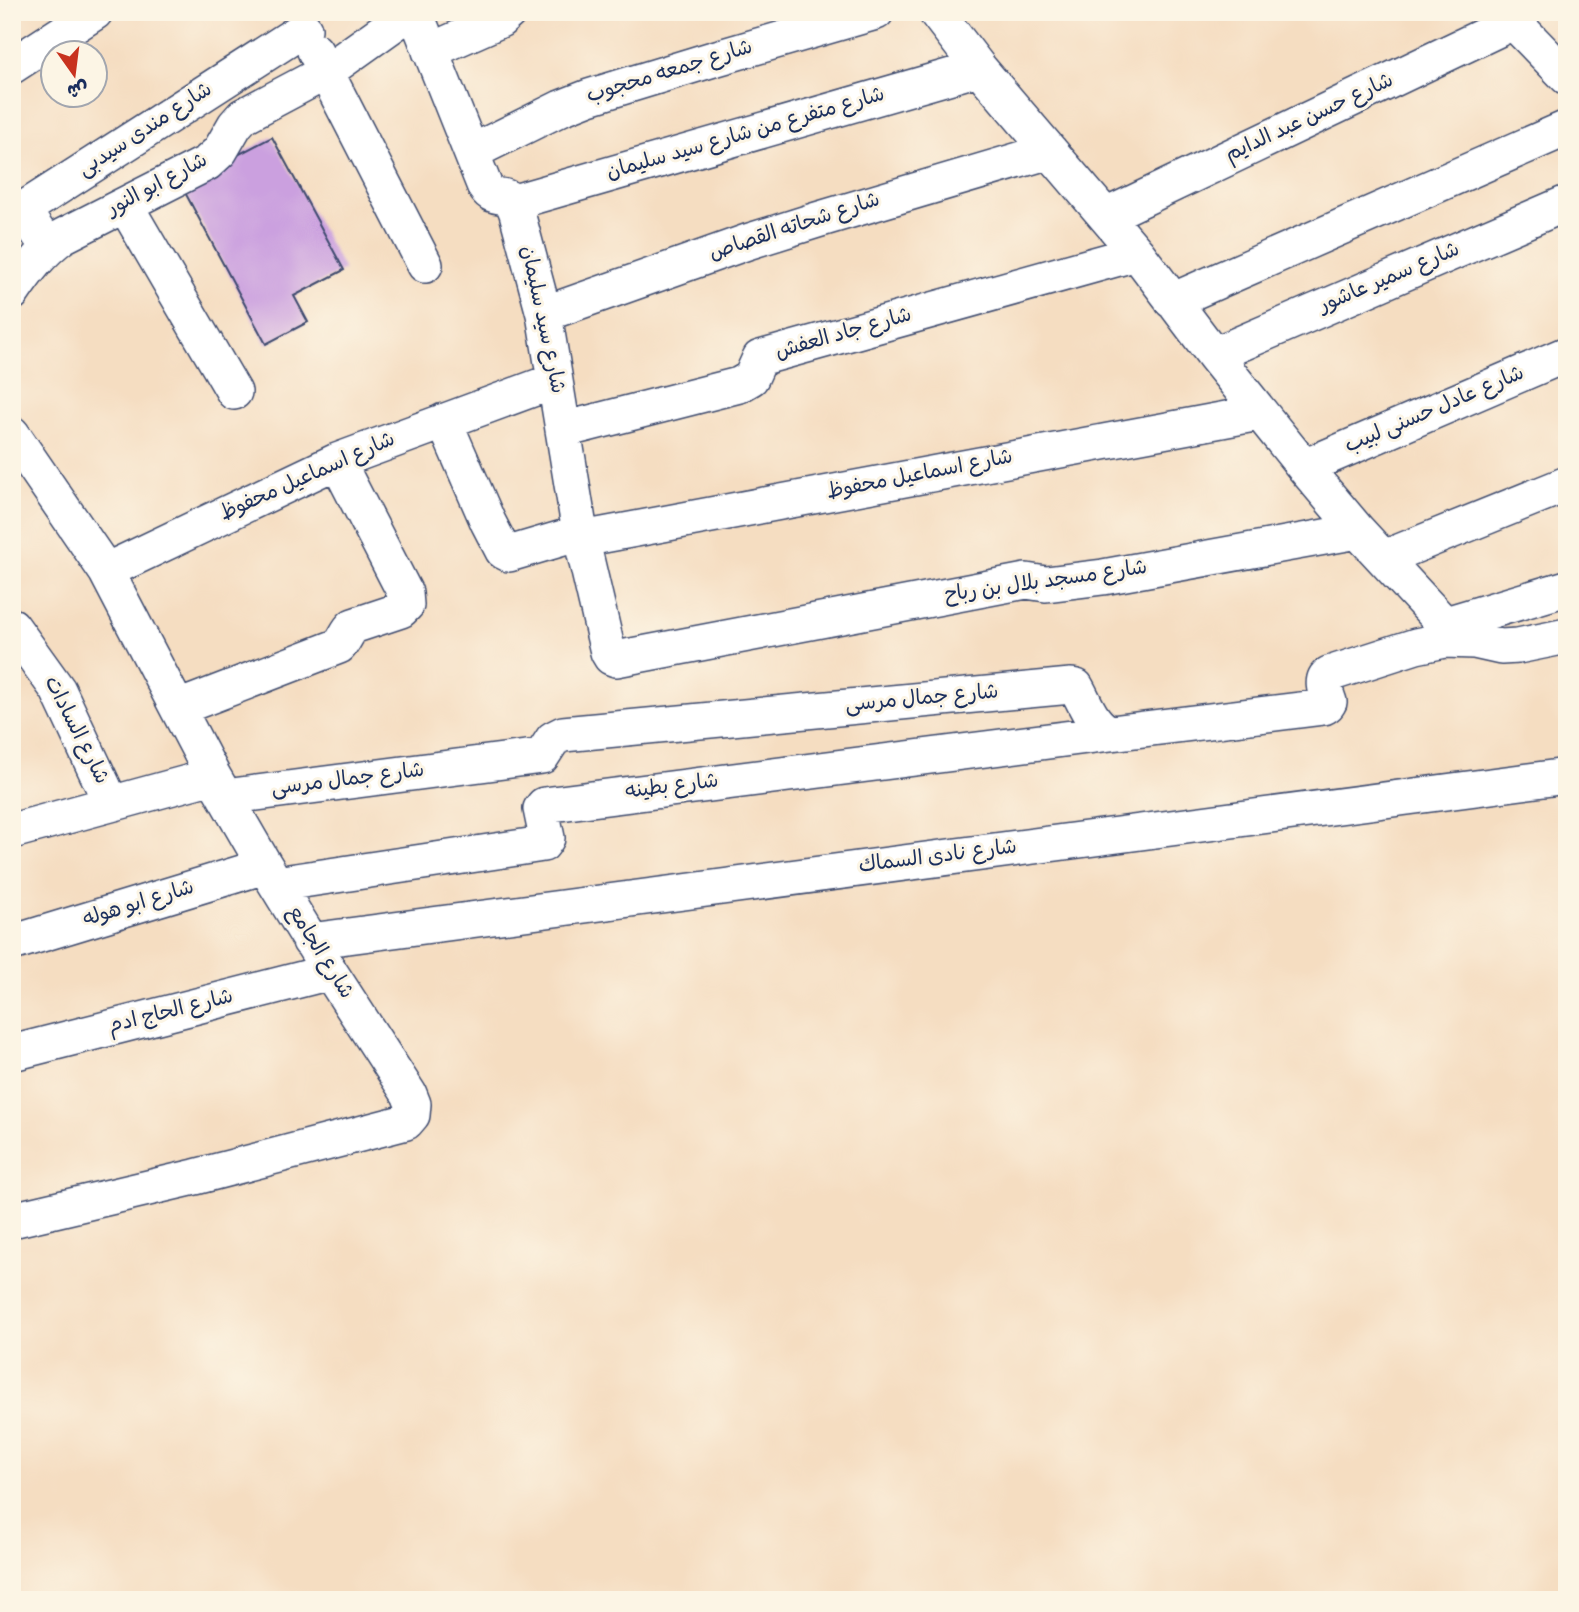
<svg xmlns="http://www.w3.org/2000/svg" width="1579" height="1612" viewBox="0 0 1579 1612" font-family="Dekko,'Playpen Sans Arabic',sans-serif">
	<rect width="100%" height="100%" fill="#fcf5e5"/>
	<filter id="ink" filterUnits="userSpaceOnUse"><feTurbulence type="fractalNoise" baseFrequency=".0143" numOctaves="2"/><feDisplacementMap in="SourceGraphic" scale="14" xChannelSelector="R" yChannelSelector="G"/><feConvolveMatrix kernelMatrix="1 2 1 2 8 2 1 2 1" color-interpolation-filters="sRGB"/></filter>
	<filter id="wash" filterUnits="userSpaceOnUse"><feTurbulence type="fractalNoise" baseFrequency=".00686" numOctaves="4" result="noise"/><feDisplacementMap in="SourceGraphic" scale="28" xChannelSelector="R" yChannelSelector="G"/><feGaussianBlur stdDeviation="1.57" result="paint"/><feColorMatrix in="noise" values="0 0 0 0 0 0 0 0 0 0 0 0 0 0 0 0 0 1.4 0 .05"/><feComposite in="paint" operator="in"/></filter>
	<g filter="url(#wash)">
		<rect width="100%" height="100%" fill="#f5ddc1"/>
		<g id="blocks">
			<path fill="#cba0df" d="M272,137L344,270L294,296L308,322L266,344L181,185Z"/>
		</g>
	</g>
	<g filter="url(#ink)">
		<use href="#blocks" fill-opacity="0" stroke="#3c496d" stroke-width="2"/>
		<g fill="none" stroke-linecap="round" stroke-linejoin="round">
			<g stroke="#3c496d" stroke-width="38">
				<path id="minor" d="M415,12L485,187C497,205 508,185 517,213L544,314L580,533L608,652L611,657L616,659L1026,581L1046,584L1103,577L1358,531
					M936,12L979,68L1137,253L1214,355L1304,467L1358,531L1459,640
					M1504,12L1567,77
					M315,51L425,265
					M430,51L500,20L509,12
					M12,66L95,12
					M472,152L561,108L589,97L710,60L876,12
					M514,202L979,68
					M125,205L234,392
					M1106,216L1513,22
					M48,247L26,215L25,212L27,207L304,29
					M12,293C27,271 41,252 63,236L207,163L220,151L235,125L243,116L326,72L410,12
					M1172,301L1567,128
					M544,314L747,242L817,220L1050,151
					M1214,355L1567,203
					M444,421L488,522L503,551L509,554L580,533
					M563,430L739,385L751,378L760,358L1137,253
					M12,434L106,571L213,776L265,866L330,972L409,1094L413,1104L412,1115L406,1122L195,1177L12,1220
					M1304,467L1567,354
					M582,539L1259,413
					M1384,558L1567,484
					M106,571L337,461L554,381
					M1446,624L1567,588
					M12,626L58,690L111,803
					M178,708L339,646C345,640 347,631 353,626L401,610L406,605L405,593L337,461
					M225,797L542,756L553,739L563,734L1071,686L1076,687C1085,702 1092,727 1111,733L1324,707L1327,705L1329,702C1326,693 1320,680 1329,674L1416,646L1445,640L1474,641L1501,647L1518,646L1567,636
					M12,831L213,776
					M276,884L543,844L547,838L541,809L544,805L1111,733
					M310,941L1567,776
					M12,943L265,866
					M12,1053L330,972"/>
			</g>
			<use href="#minor" stroke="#fff" stroke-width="35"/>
		</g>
	</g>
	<g text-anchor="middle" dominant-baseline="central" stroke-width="6" stroke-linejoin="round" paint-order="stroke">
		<g font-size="21" fill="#1b2f5e" stroke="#fcf5e5">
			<text transform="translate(670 73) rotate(-17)">شارع جمعه محجوب</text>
			<text transform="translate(1310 119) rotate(-25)">شارع حسن عبد الدايم</text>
			<text transform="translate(146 131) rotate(-33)">شارع مندى سيدبى</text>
			<text transform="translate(746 135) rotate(-16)">شارع متفرع من شارع سيد سليمان</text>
			<text transform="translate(158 186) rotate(-28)">شارع ابو النور</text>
			<text transform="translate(795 228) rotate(-18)">شارع شحاته القصاص</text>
			<text transform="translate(1390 279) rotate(-23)">شارع سمير عاشور</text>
			<text transform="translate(541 320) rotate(78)">شارع سيد سليمان</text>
			<text transform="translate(844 335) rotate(-16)">شارع جاد العفش</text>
			<text transform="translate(1435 411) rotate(-23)">شارع عادل حسنى لبيب</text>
			<text transform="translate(920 476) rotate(-11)">شارع اسماعيل محفوظ</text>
			<text transform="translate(308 478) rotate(-24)">شارع اسماعيل محفوظ</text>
			<text transform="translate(1046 583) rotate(-8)">شارع مسجد بلال بن رباح</text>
			<text transform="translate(922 700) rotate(-5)">شارع جمال مرسى</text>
			<text transform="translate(75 731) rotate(63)">شارع السادات</text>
			<text transform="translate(348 781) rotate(-7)">شارع جمال مرسى</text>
			<text transform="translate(672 788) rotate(-7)">شارع بطينه</text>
			<text transform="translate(938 858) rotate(-7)">شارع نادى السماك</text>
			<text transform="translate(139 905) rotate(-17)">شارع ابو هوله</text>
			<text transform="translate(319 953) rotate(58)">شارع الجامع</text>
			<text transform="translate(171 1013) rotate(-14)">شارع الحاج ادم</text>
		</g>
	</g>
	<rect width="1579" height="1612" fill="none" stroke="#fcf5e5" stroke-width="42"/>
	<g transform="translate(74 74) rotate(166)"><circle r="33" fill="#fcf5e5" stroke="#a2a6af" stroke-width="2"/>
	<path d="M0-5L12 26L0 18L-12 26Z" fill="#c8321e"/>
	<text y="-10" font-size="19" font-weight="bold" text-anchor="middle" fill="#1b2f5e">ش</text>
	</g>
</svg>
